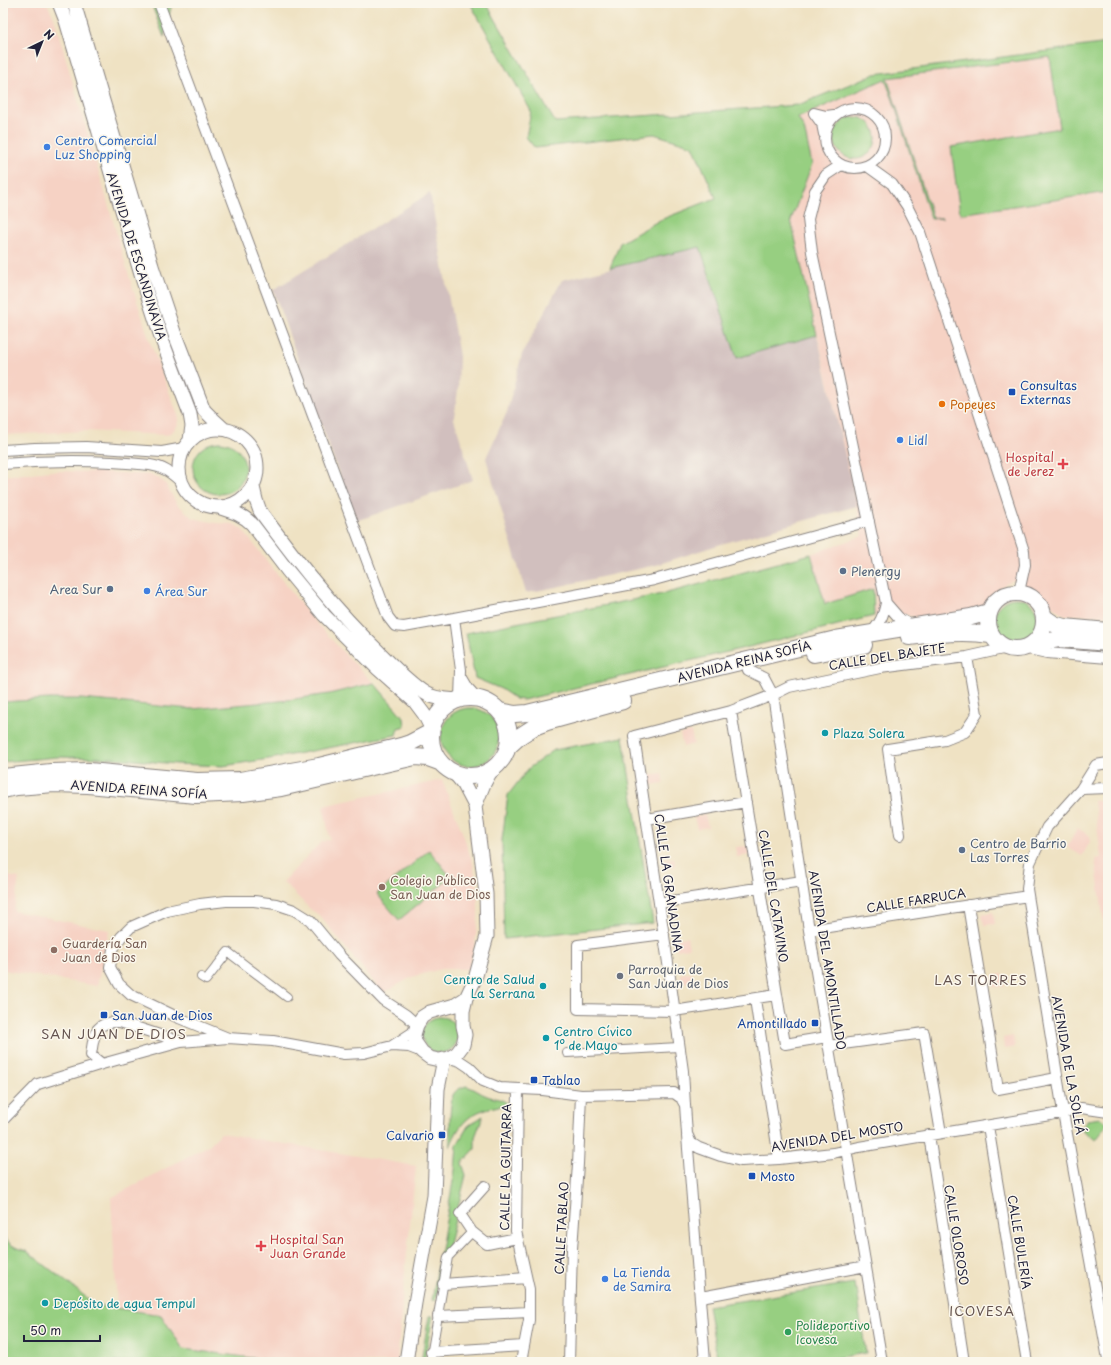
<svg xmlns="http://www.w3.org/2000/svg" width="1111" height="1365" viewBox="0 0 1111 1365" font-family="'Playpen Sans',sans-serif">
	<rect width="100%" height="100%" fill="#fbf7ec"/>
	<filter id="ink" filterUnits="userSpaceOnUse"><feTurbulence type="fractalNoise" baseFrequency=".025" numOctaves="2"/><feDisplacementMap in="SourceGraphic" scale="8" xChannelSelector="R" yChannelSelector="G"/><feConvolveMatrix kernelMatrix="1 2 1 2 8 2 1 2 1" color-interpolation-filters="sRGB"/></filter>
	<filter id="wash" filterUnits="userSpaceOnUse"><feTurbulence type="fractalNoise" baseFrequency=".012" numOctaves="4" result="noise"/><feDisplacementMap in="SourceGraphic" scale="16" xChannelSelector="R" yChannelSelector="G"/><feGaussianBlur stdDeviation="0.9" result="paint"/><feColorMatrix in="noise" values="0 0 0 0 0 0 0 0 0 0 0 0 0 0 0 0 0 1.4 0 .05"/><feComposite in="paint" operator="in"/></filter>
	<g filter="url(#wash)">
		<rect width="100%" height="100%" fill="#efe2c3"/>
		<path fill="#f6d2c4" d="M3,3H47L54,18L129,276L150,342L179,418L178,425L173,431L167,435L87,431L3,435Z
			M1050,57L1060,128L951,147L961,214L1108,192V616L1064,615L1047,602L1013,580L999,588L985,607L923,619L906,615L874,616L876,600L873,589L825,604L811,554L862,536L857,506L791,220L812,164L798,118L885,79L893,100L931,219L935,218H933L887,78Z
			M51,471L101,472L151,475L158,478L165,483L177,504L193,518L216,523L233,524L241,528L306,611L342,651L374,683L329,694L280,701L192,709L81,699H49L3,702V476Z
			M691,732L694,744L683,747L680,734Z
			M662,773L664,783L651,785L649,775Z
			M442,780L463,834L473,864L478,891V917L475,943L469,969H441L412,977L383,993L319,915L310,909L283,882L321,842L330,839L323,806Z
			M1108,799V951L1095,859L1101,858L1094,801Z
			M705,815L708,827L697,829L694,817Z
			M1077,828L1089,835L1090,842L1082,856L1067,847Z
			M748,846L749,855L737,857L736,847Z
			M674,858L675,866L663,868L662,860Z
			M3,875L19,878L14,911L109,930L97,986L3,970Z
			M993,912L995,924L984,925L982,914Z
			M687,937L689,948L677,950L675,939Z
			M692,972L693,981L682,983L680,974Z
			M1003,974L1005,986L994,987L992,976Z
			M1013,1036L1015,1047L1004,1049L1003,1038Z
			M221,1133L416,1166L403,1292L397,1362H284L183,1349L161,1315L117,1308L111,1198L209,1145Z"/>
		<path fill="#d1bfbe" d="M430,193L459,356L458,390L454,419L473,480L356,521L273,290Z
			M700,247L737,358L817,335L857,506L721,544L656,565L556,587L526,593L486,458L507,412L522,354L562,280Z"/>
		<path fill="#97cf81" stroke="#5c785e" d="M151,3H172L164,37Z
			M470,3H486L555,122L798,105L875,74L1108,43V192L960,214L951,147L1060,128L1050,57L887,78L933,218H943L931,219L893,100L885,79L798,118L804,128L812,164L791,220L817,335L737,358L700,247L610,268L620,243L660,220L716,198L693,146L654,134L535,148L526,137L531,111Z
			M834 138a21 21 0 1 1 42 0a21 21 0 1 1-42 0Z
			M193 468a26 26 0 1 1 52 0a26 26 0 1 1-52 0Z
			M811,554L825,604L873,589L874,616L753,646L523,700L516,699L501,689L475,678L466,633L667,593Z
			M994 620a22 22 0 1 1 44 0a22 22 0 1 1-44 0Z
			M374,683L404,718L405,726L398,728L396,735L275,758L223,766L176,764L113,758L57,757L3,762V702L49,699H81L192,709L280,701L329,694Z
			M441 737a29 29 0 1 1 58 0a29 29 0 1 1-58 0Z
			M623,737L653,923L504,939L502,840L508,795L529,768L554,750Z
			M429,850L451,877L399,920L377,894Z
			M422 1035a18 18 0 1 1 36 0a18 18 0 1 1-36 0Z
			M466,1086C474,1088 479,1093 487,1096C494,1099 504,1098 508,1105C477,1108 461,1117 450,1147C450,1135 449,1105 453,1095C455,1090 461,1088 466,1086Z
			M483,1116L475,1137V1149L462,1163L466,1175L435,1301L432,1300L455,1170L457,1145L468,1126Z
			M1100,1118L1106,1122L1107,1125L1096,1140L1083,1131V1126L1087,1120Z
			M3,1236L11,1245L28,1252L96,1305L161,1315L183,1349L284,1362H3Z
			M854,1283L855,1289H857L860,1310L859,1311L866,1353L811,1362H718L708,1306Z
			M429,1316H433L424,1362H421Z"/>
	</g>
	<g filter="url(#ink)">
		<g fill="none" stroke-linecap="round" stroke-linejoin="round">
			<g stroke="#88827f" stroke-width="10">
				<path id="pedestrian" d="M201,977L206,980L228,952L287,997
					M567,1053L679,1047
					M430,1362L448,1257L472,1232"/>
			</g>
			<g stroke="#88827f" stroke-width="12">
				<path id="minor" d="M159,3L388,617L395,626L404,627L454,618L461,670L460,699
					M825 138a30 30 0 1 1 60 0a30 30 0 1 1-60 0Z
					M824,134L822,124L814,113L826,116L834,115
					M841,165L826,175L815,191L808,219L812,252L886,603C883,617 880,623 871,633
					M867,166L892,184L907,206L920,232L1024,551L1025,565L1019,592
					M3,450L35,448L86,447L162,452L184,448
					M3,464C52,460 101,460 150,465C163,467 170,472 180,481
					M886,603L900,619L913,626
					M454,618L654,580L869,521
					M1024,648L1047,653L1108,658
					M748,670L764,678L773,695L809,930L882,1362
					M461,676L468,688L477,698
					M731,711L785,1044L827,1037
					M1108,763L1096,765L1081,789L1047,827L1030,863L1027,889L1063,1112L1108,1359
					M1081,789L1108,788
					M647,819L746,802
					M900,835L888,749L945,740L965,732L977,714L967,657
					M659,903L802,881
					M968,905L998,1089L1057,1078
					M809,930L1028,896
					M664,934L578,945V1009L674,1011L776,995
					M755,999L779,1159
					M228,1038L179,1018L131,995L119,984L110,967L113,949L121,937L131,927L167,911L200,904L226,901H254L276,904L294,910L310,920L339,955L383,1000L406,1015L417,1025
					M392,1046L409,1047L422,1052
					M828,1046L924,1033L941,1133
					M449,1058L460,1061L469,1067L483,1081L500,1088L543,1090L581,1095L674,1093L681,1098L685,1105L687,1134L691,1143L699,1148L721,1156L741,1161L779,1159L833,1153L859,1147L1050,1115L1081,1108L1108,1112
					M102,1064L91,1055C94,1034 94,1021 120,1022L181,1042
					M518,1089L516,1231L529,1289V1320L521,1362
					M685,1105L683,1071L668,963L634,736L731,711L773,695L789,687L880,668L967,657L1007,648
					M3,1120L38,1084L102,1064L181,1042L228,1038L273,1041L344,1054L364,1053L392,1046L415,1031
					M988,1126L1027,1362
					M929,1135L964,1362
					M687,1136L705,1362
					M485,1186L460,1214L472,1232L487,1244L517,1238
					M443,1284L526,1278
					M701,1297L866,1266
					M438,1316L529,1312
					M431,1352L524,1346
					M569,1362L572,1249L578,1164L581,1095"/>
			</g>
			<g stroke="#88827f" stroke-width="15">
				<path id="tertiary" d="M59,3L66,21L142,278L162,340L190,414L192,426L190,440
					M74,3L152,266L174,332L204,410L212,418L224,429
					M179 468a39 39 0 1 1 78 0a39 39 0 1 1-78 0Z
					M253,487L256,500L260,511C297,561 334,609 379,652C393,666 408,682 425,693C434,699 446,699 457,700
					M221,508C234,512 243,515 252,524L287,570L324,615L378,669L415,702L424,714L432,730
					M455,774L464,785L475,806L486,894L487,936L475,979L466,998L463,1011V1026L465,1035L463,1045L457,1053L449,1058L439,1060L430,1058L422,1052L415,1042L414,1035L417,1025L422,1017L430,1012L455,1005L466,998
					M475,806L484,784L491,771
					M406,1362L415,1303L434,1196L438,1089L444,1059"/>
			</g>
			<g stroke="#88827f" stroke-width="18">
				<path id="primary" d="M988 621a28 28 0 1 1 56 0a28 28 0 1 1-56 0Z
					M1044,617L1054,624L1064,627L1108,631
					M909,637C937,634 963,631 991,635
					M1033,644L1060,639L1108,643
					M814,654L864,645
					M431 737a39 39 0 1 1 78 0a39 39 0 1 1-78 0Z
					M500,711L515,714L527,713L836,639L971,617L989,612
					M509,746L520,736L534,727L547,722L623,701
					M3,777L51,772L89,771L197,781L240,780L319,766L401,746L410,743L431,732
					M3,790L17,787L54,784L88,785L196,795L243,793L281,788L415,757L428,758L439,762"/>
			</g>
			<use href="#pedestrian" stroke="#fff" stroke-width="8"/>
			<use href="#minor" stroke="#fff" stroke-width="10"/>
			<use href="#tertiary" stroke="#fff" stroke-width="13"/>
			<use href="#primary" stroke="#fff" stroke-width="16"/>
		</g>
	</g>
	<g fill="#3f7fe0" stroke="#fbf7ec" stroke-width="1.5">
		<circle cx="47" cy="147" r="4"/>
		<circle cx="900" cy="440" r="4"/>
		<circle cx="147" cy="591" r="4"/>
		<circle cx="605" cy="1279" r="4"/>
	</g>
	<g fill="#1a4fb4" stroke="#fbf7ec" stroke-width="1.5">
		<rect x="1008" y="388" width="8" height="8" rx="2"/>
		<rect x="100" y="1011" width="8" height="8" rx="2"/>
		<rect x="811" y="1019" width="8" height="8" rx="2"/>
		<rect x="530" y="1076" width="8" height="8" rx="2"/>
		<rect x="438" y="1131" width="8" height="8" rx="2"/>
		<rect x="748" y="1172" width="8" height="8" rx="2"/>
	</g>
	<circle fill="#e8710a" stroke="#fbf7ec" stroke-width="1.5" cx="942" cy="404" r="4"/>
	<g fill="#e0444e" stroke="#fbf7ec" stroke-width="1.5">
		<path d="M1061 458h4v4h4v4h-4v4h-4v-4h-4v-4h4z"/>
		<path d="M259 1240h4v4h4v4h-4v4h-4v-4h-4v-4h4z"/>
	</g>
	<g fill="#5c6f8a" stroke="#fbf7ec" stroke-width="1.5">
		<circle cx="843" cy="571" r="4"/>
		<circle cx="110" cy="589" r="4"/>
		<circle cx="962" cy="850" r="4"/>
	</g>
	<g fill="#0f9aa8" stroke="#fbf7ec" stroke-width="1.5">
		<circle cx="825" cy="733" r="4"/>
		<circle cx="543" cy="986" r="4"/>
		<circle cx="546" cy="1038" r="4"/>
		<circle cx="45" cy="1303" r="4"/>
	</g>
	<g fill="#8d6e63" stroke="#fbf7ec" stroke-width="1.5">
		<circle cx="382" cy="887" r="4"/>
		<circle cx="54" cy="950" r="4"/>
	</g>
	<circle fill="#6b7280" stroke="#fbf7ec" stroke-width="1.5" cx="620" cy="976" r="4"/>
	<circle fill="#2e9e5b" stroke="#fbf7ec" stroke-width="1.5" cx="788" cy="1332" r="4"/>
	<g text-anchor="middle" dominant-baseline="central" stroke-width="3" stroke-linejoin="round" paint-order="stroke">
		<g font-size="12" fill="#366cbe" stroke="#fbf7ec" text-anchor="start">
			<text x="55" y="140">Centro Comercial<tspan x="55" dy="14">Luz Shopping</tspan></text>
			<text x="908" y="440">Lidl</text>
			<text x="155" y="591">Área Sur</text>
			<text x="613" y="1272">La Tienda<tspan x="613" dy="14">de Samira</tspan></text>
		</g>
		<g font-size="12" fill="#22223b" stroke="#fbf7ec">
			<text transform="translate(137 256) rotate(73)">AVENIDA DE ESCANDINAVIA</text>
			<text transform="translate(887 656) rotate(-9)">CALLE DEL BAJETE</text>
			<text transform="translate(744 661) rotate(-14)">AVENIDA REINA SOFÍA</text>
			<text transform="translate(139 789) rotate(4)">AVENIDA REINA SOFÍA</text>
			<text transform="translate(669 883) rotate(82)">CALLE LA GRANADINA</text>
			<text transform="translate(774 896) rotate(81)">CALLE DEL CATAVINO</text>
			<text transform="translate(916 900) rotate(-9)">CALLE FARRUCA</text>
			<text transform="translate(828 960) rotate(81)">AVENIDA DEL AMONTILLADO</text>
			<text transform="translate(1069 1065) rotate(80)">AVENIDA DE LA SOLEÁ</text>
			<text transform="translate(837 1136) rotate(-9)">AVENIDA DEL MOSTO</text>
			<text transform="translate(505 1167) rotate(-89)">CALLE LA GUITARRA</text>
			<text transform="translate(561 1228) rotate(-87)">CALLE TABLAO</text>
			<text transform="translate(957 1235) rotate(81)">CALLE OLOROSO</text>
			<text transform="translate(1020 1242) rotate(81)">CALLE BULERÍA</text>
		</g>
		<g font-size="12" fill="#164399" stroke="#fbf7ec" text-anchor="start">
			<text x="1020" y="385">Consultas<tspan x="1020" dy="14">Externas</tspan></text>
			<text x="112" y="1015">San Juan de Dios</text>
			<text x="807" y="1023" text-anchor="end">Amontillado</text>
			<text x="542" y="1080">Tablao</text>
			<text x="434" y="1135" text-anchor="end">Calvario</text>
			<text x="760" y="1176">Mosto</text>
		</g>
		<g font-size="12" fill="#c56008" stroke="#fbf7ec" text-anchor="start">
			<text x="950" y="404">Popeyes</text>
		</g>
		<g font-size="12" fill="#be3a42" stroke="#fbf7ec" text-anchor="end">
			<text x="1054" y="457">Hospital<tspan x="1054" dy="14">de Jerez</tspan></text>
			<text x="270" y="1239" text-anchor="start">Hospital San<tspan x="270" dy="14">Juan Grande</tspan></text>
		</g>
		<g font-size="12" fill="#4e5e75" stroke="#fbf7ec" text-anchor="start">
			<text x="851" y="571">Plenergy</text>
			<text x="102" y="589" text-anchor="end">Area Sur</text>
			<text x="970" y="843">Centro de Barrio<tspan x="970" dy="14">Las Torres</tspan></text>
		</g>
		<g font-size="12" fill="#0d838f" stroke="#fbf7ec" text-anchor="start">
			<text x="833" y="733">Plaza Solera</text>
			<text x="535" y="979" text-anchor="end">Centro de Salud<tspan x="535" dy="14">La Serrana</tspan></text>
			<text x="554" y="1031">Centro Cívico<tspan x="554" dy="14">1º de Mayo</tspan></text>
			<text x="53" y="1303">Depósito de agua Tempul</text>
		</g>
		<g font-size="12" fill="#785e54" stroke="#fbf7ec" text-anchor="start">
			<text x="390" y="880">Colegio Público<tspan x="390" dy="14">San Juan de Dios</tspan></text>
			<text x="62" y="943">Guardería San<tspan x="62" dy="14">Juan de Dios</tspan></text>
		</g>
		<g font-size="12" fill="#5b616d" stroke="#fbf7ec" text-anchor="start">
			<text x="628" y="969">Parroquia de<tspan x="628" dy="14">San Juan de Dios</tspan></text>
		</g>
		<g font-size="12" fill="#27864d" stroke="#fbf7ec" text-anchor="start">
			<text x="796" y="1325">Polideportivo<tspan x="796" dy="14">Icovesa</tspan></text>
		</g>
		<g font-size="13" letter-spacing="1" fill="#64534f" stroke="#fbf7ec">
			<text x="981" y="979">LAS TORRES</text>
			<text x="114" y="1033">SAN JUAN DE DIOS</text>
			<text x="982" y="1310">ICOVESA</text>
		</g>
	</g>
	<rect width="1111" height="1365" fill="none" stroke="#fbf7ec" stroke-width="16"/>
	<g transform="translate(42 42) rotate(43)" stroke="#fbf7ec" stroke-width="3" paint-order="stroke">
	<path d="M0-3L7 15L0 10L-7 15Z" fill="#22223b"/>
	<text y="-6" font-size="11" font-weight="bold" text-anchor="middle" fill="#22223b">N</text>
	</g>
	<path d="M24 1335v6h76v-6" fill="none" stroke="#22223b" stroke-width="2"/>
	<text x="30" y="1335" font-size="12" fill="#22223b" stroke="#fbf7ec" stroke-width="3" paint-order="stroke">50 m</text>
</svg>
